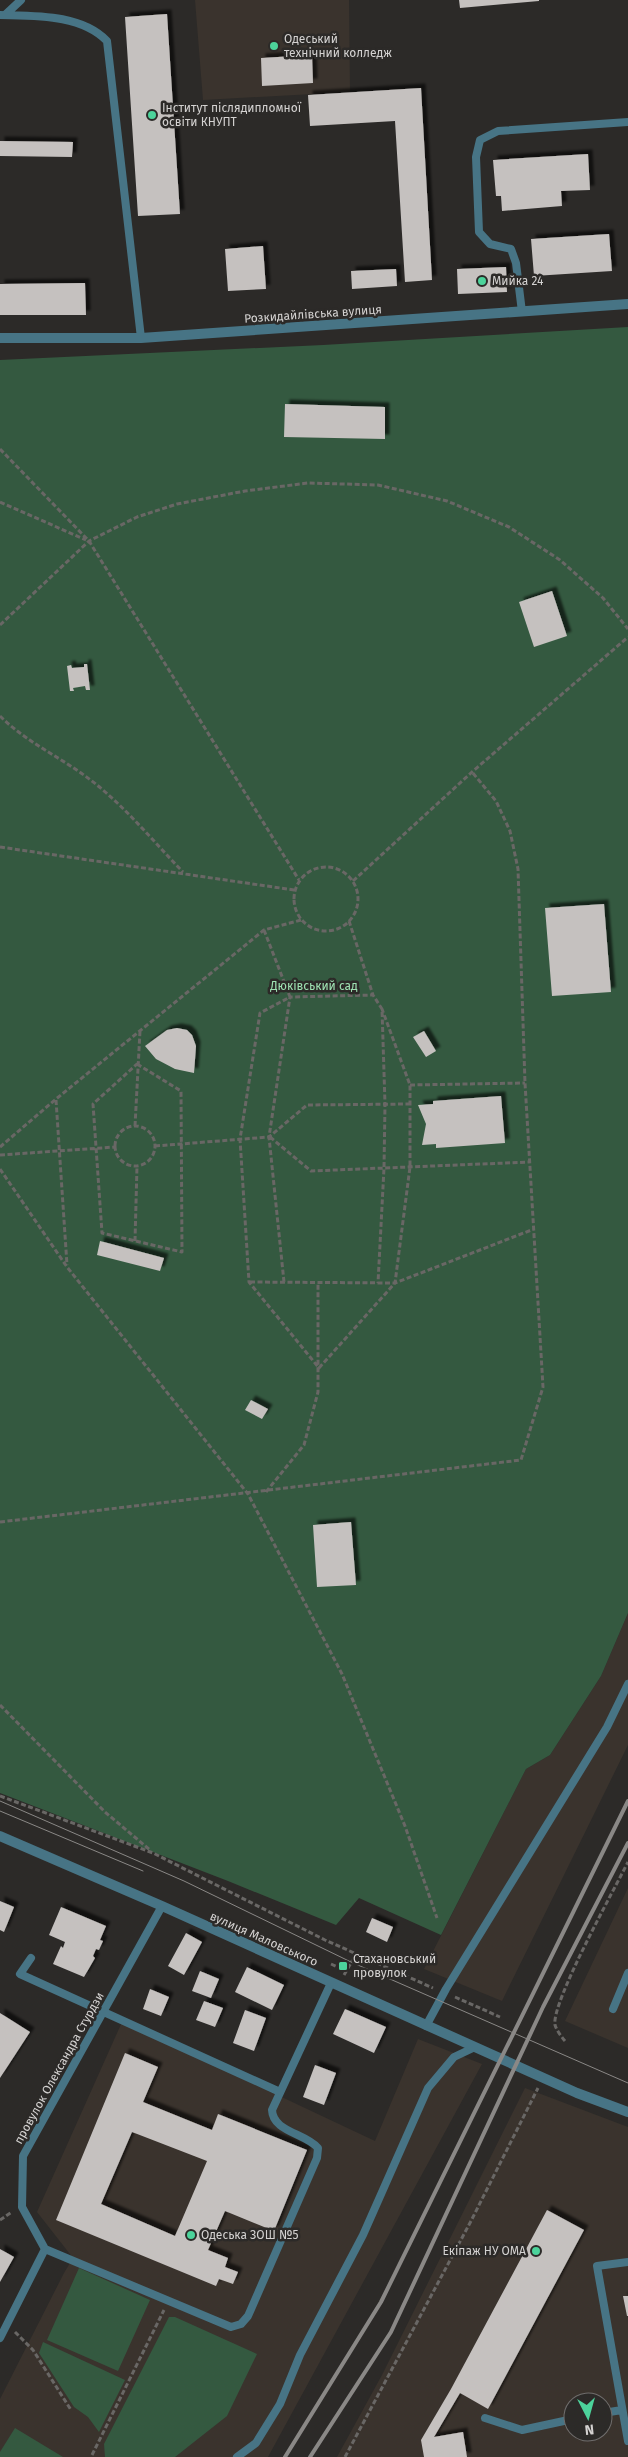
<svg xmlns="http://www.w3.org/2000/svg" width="628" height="2457" viewBox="0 0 628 2457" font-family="'Fira Sans',sans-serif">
	<defs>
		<filter id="shadow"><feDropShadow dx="4.5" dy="-4.5" stdDeviation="1" flood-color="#0009"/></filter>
	</defs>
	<rect width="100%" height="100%" fill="#2c2a28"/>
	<path fill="#3a332d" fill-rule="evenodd" d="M195,0H349L350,92L203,100Z
		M628,1613V1745L502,2001L424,1969L526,1769L550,1755L601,1676Z
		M628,1888V2048L565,2021Z
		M122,2022L375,2141L418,2039L482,2064L268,2457H0V2399L64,2273L73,2258L37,2212Z
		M525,2088L628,2127V2457H337L382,2375ZM573,2402H603V2432H573Z"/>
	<path fill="#345940" d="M628,327V1613L601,1676L550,1755L526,1769L441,1935L359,1898L336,1925L228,1881L0,1793V360L323,345Z
		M79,2268L150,2300L118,2371L47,2340Z
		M169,2317H175L257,2354L227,2416L175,2457H105L104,2444Z
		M43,2342L125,2380L99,2432L88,2417L74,2407L39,2353Z
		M15,2428L63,2457H0V2452Z"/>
	<path fill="#c5c1bf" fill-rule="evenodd" filter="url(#shadow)" d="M459,0H539V1L460,8Z
		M167,14L180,214L138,216L125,17Z
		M312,55L313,83L262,86L261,58Z
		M421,88L432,280L405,282L395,121L310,126L308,95Z
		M0,141L73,142L72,157L0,156Z
		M588,154L590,190L561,191L562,206L502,211L501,196H496L493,160Z
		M609,234L612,271L534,276L531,239Z
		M263,246L266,289L228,291L225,249Z
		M506,267L507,292L458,294L457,269Z
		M396,269L397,286L352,289L351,271Z
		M85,283L86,315H0V284Z
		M285,404L385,407V439L284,437Z
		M552,591L567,636L534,647L519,602Z
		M84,664H87L90,690H86L85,686L73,688L74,691H70L67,666L71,665L72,668L84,667Z
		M604,904L611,992L552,996L545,908Z
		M177,1028L187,1030L192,1035L196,1046L194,1073L175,1069L156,1059L145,1046L167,1030Z
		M424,1031L436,1051L426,1057L413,1037Z
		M501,1096L505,1143L436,1148V1144L422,1145L426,1124L418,1105L433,1104V1101Z
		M100,1241L164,1258L160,1271L97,1255Z
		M251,1400L268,1409L262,1419L245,1410Z
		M351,1522L356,1585L317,1587L313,1525Z
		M0,1901L14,1907L4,1932L0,1930Z
		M61,1907L106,1926L100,1940L103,1941L99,1950L96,1949L93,1956L95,1958L84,1977L53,1964L61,1946L63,1948L65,1942L49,1935Z
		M372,1918L393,1927L387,1942L366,1932Z
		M186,1933L202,1942L184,1975L168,1966Z
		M247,1967L284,1985L272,2010L235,1992Z
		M200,1971L219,1979L211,1998L192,1991Z
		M150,1989L169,1997L161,2016L143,2009Z
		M204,2001L223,2008L215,2027L196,2020Z
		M345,2009L386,2027L374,2053L333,2034Z
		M245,2010L266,2018L254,2051L233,2043Z
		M0,2013L30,2032L0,2078Z
		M125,2053L158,2067L143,2102L212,2130L218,2114L307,2150L274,2231L225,2211L208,2250L228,2258L225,2267L238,2272L233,2284L219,2279L216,2286L56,2220ZM132,2132L207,2161L175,2236L101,2204Z
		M315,2065L336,2073L324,2105L303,2097Z
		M547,2210L584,2230L488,2409L460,2393L434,2437L463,2432L467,2457H424L421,2440L451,2389Z
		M0,2249L14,2257L0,2282Z
		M623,2296H628V2316H627Z"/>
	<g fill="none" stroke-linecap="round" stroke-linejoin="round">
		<path stroke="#696765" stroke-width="3" stroke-dasharray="5 2.5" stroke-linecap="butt" d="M0,449L89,541L299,880
			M0,502L86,540
			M0,625L89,541L137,517L177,504L245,491L308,483L378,485L447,501L509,527L560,560L603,598L628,629
			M0,716C24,740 54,754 81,773C120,800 150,838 183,872
			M0,847L294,890
			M294 899a32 32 0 1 1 64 0a32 32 0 1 1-64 0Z
			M353,881L472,772L628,637
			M349,921L373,995
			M264,930L290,997L260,1013L240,1139L249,1282L319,1368L395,1283L410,1167V1085L382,1009
			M137,1064L181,1091L182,1252L102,1233L93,1104Z
			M410,1085L525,1083
			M56,1100L67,1265
			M135,1126L140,1031
			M115 1146a20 20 0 1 1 40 0a20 20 0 1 1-40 0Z
			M270,1137L311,1171L530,1162
			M155,1146L269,1137L307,1105L410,1104
			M0,1147L56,1099L264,930L301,920
			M0,1155L115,1147
			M0,1169L67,1267L248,1494L342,1674L405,1826L437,1918
			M135,1241L137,1166
			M250,1282L395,1283L534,1229
			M284,1282L269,1137L290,997L373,995L382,1009L385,1104L384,1168L378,1283
			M266,1492L304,1445L318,1392V1283
			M0,1522L521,1460L543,1387L525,1083L518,869L510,831L496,801L472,772
			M0,1705L105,1812L150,1850
			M0,1796L153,1853L325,1940L433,1988
			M331,1964L347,1971
			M344,1975L356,1954
			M455,1997L500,2017
			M565,2041C561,2036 557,2031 555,2025C551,2003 615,1888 628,1862
			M0,2220L12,2212
			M15,2332L33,2350L71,2410
			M92,2455L164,2310
			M345,2457L471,2221L538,2088"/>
		<path stroke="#477485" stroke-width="8" d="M0,15C35,16 81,14 107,41L141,338
			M5,15L21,0
			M522,312L516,263L511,249L490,244L479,232L476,157L480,140L498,131L628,122
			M31,1958L20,1974L280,2092
			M613,2009L628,1973
			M426,2026L446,1989L607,1727L628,1684
			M45,2249L231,2327L241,2324L248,2316L317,2158L318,2148C305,2133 273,2132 272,2110L331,1983
			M45,2249L22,2207L23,2156L162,1906
			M628,2262L597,2266L628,2441
			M0,2338L45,2249
			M603,2413L622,2410
			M485,2418L522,2430L573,2419
			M237,2457L256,2443L280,2404L300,2355L363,2235L428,2088L454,2057L473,2048"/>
		<path stroke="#477485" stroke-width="10" d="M0,338H141L628,304"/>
		<path stroke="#477485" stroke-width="10" d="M0,1836L162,1906L577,2093L628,2112"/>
		<path stroke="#8a8886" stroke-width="1" d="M0,1801L184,1881L351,1962L628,2083
			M0,1811L143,1871"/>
		<path stroke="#8a8886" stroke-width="4" d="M285,2457L381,2302L628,1801
			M310,2457L391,2332L543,2007L628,1843"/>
	</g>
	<g fill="#4cd39b" stroke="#2c2a28" stroke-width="2">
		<circle cx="274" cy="46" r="5"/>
		<circle cx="152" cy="115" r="5"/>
		<circle cx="482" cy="281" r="5"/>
		<rect x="338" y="1961" width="10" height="10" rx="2.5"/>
		<circle cx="191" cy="2235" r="5"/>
		<circle cx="536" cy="2251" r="5"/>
	</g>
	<g text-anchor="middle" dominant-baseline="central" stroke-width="5" stroke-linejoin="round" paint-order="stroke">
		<g font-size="12" fill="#d4d2d1" stroke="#2c2a28" text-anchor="start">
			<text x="284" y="39">Одеський<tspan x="284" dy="14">технічний колледж</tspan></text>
			<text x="162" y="108">Інститут післядипломної<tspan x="162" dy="14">освіти КНУПТ</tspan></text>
			<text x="492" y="281">Мийка 24</text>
			<text x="353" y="1959">Стахановський<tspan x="353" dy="14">провулок</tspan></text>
			<text x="201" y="2235">Одеська ЗОШ №5</text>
			<text x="526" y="2251" text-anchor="end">Екіпаж НУ ОМА</text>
		</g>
		<g font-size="12" fill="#d4d2d1" stroke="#2c2a28">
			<text transform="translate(313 314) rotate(-4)">Розкидайлівська вулиця</text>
			<text transform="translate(264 1939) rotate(24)">вулиця Маловського</text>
			<text transform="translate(59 2068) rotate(-61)">провулок Олександра Стурдзи</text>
		</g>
		<g font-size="12" fill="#9ee1b2" stroke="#2c2a28">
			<text x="314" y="986">Дюківський сад</text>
		</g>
	</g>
	<g transform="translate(588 2417) rotate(174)"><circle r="24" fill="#2c2a28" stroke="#6f6d6c"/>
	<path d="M0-4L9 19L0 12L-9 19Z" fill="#4cd39b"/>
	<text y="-8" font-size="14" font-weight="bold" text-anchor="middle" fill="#d4d2d1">N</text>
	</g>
</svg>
